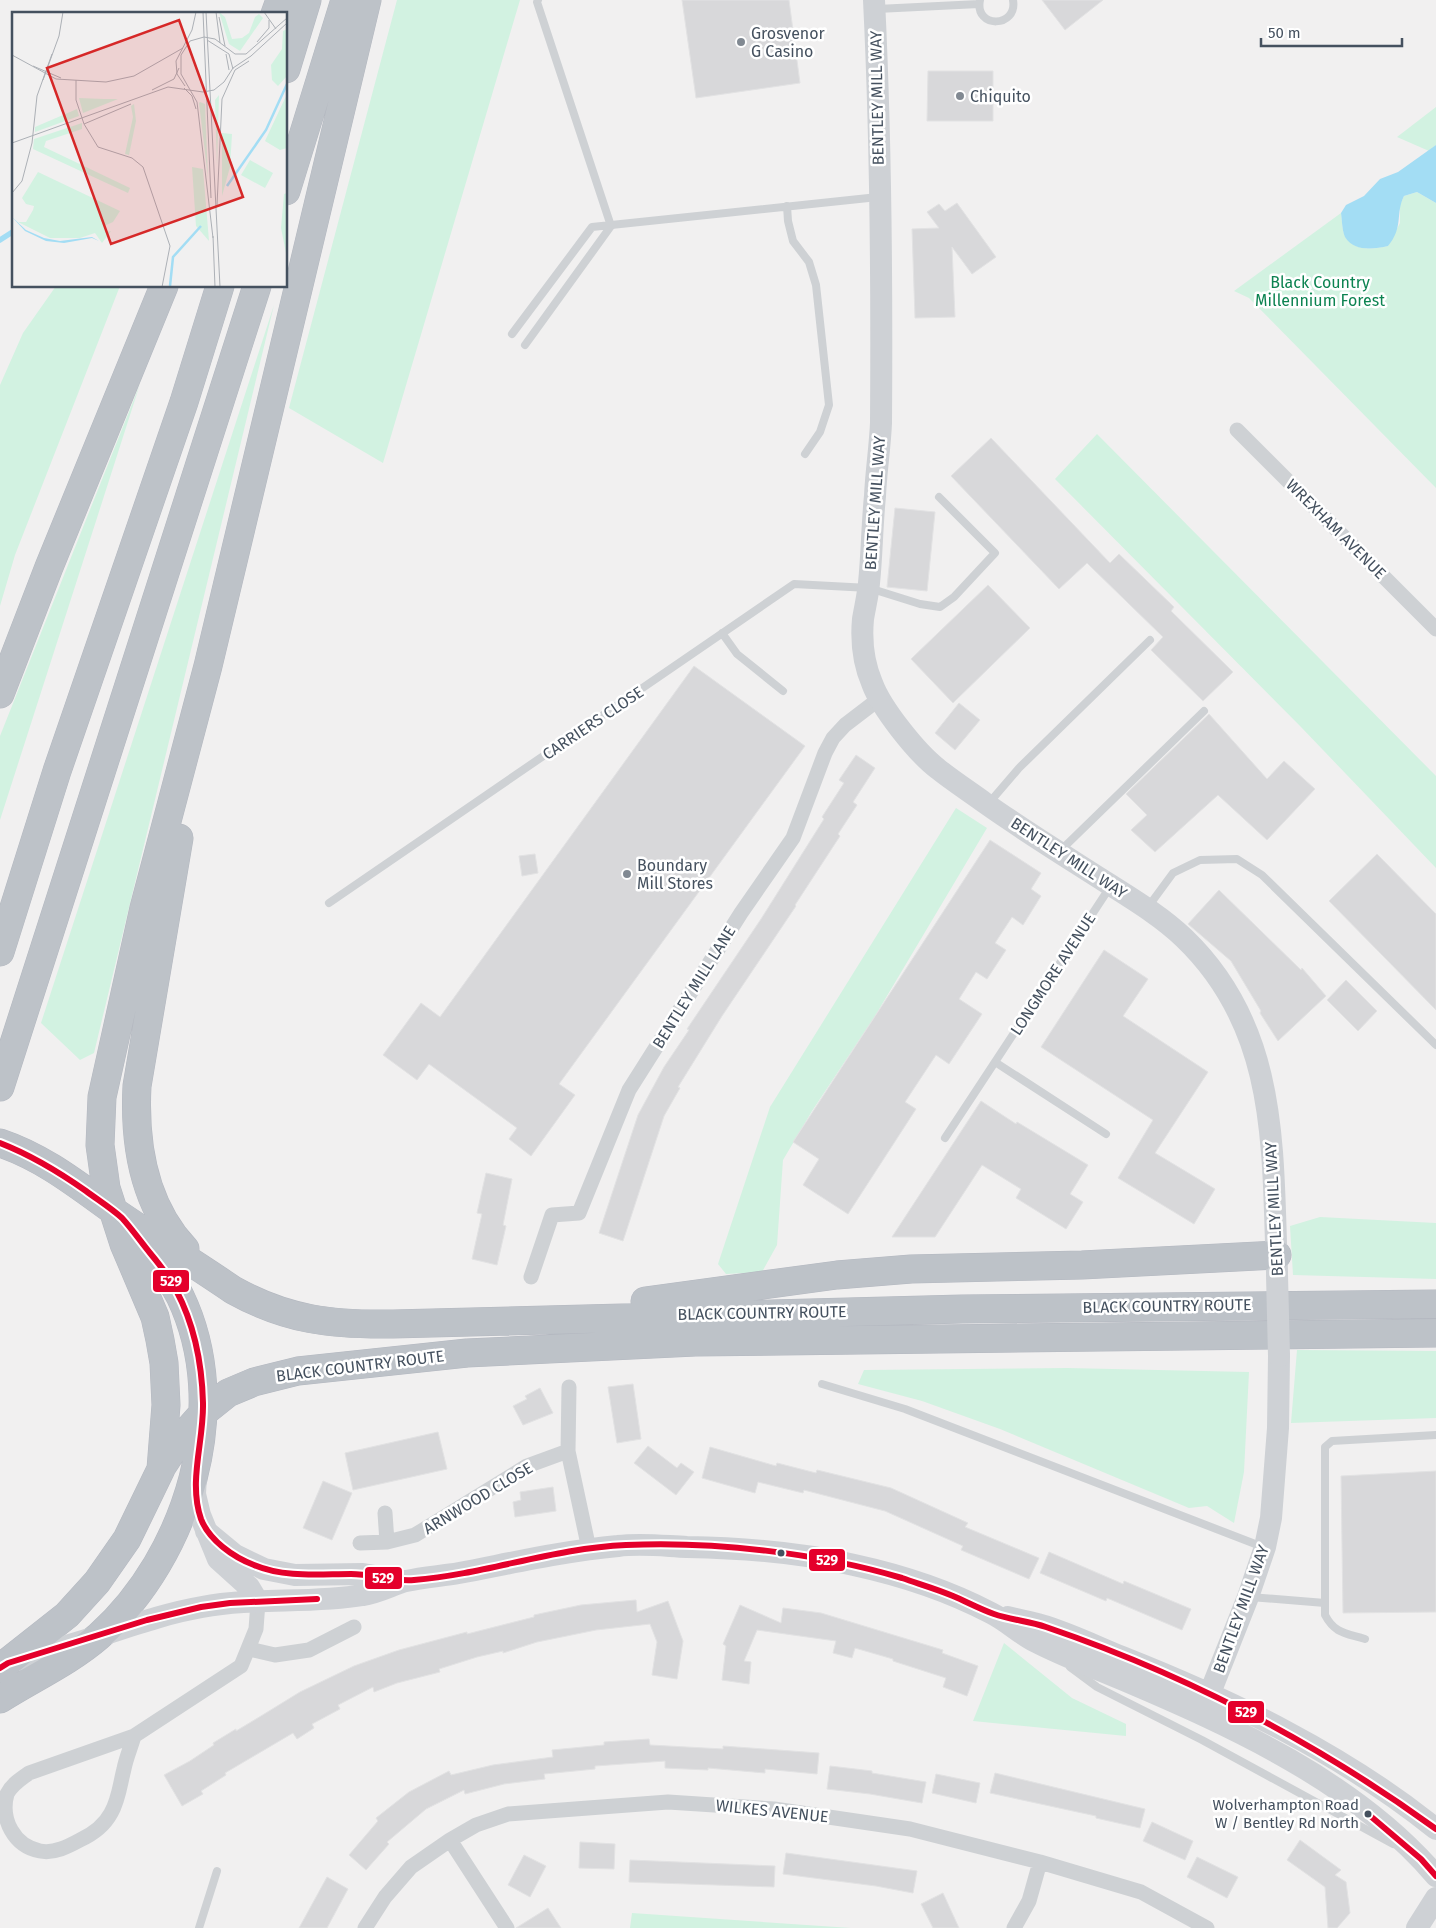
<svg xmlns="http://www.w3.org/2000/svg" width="1436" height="1928" viewBox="0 0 1436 1928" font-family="'Fira Sans',sans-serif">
	<rect width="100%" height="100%" fill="#f1f0f0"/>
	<path fill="#d2f2e1" d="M397,0H520L383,463L289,408Z
		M1436,107V145L1429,151L1397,137Z
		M1417,192L1436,203V488L1249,298L1234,291L1341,213C1342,220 1342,230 1345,236C1354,252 1374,249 1388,246L1400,223V204L1404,196Z
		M56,286H120L15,555L0,606V385L23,333Z
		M274,305L94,1053L80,1060L41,1023Z
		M140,384L0,820V736Z
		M1097,434L1436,776V868L1301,727L1055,479Z
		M956,808L987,828L875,1016L812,1111L783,1160L777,1245L762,1272L726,1274L718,1264L770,1107Z
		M1320,1217L1436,1223V1279L1293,1275L1290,1226Z
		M1297,1350L1436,1351V1418L1291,1423Z
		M1067,1368L1249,1372L1244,1472L1234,1523L1207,1506L1189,1508L1000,1429L922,1401L858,1384L864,1370Z
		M1004,1643L1072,1698L1126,1724V1736L973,1721Z
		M632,1913L851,1928H630Z"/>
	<path fill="#a3ddf4" d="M1436,145V203L1417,192L1404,196C1395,214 1404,227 1388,246C1374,249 1354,252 1345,237C1342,230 1342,220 1341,213L1346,205L1364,196L1380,179L1398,172Z"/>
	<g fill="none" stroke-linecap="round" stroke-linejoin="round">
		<path stroke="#a3ddf4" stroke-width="5.5" d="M0,240L14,231"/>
	</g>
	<path fill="#d8d8da" stroke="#e2e2e3" d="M682,0H789L800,83L696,98Z
		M1042,0H1103L1065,30Z
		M928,71H993V121H927Z
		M957,203L996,257L972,274L952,247L955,317L915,318L912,229L939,228L927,212L939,204L945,211Z
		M991,438L1110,563L1119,554L1174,607L1171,611L1233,672L1203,701L1151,650L1163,637L1087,563L1059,589L951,476Z
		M895,508L935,512L927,591L887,587Z
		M988,585L1030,628L953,703L911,659Z
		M694,666L805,746L559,1084L575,1095L531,1156L509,1139L517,1128L429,1064L417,1080L383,1055L421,1003L440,1017Z
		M959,703L980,720L955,750L935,733Z
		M1209,714L1267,779L1284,761L1315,789L1267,840L1218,795L1155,852L1131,830L1147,815L1126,794Z
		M856,755L875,768L853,802L857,805L838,834L840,836L795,905L796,906L722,1016L678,1087L680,1088L664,1116L623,1241L599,1233L638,1115L664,1067L689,1030L687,1029L761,919L824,819L822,817L844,783L839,780Z
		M990,840L1041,873L1031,889L1041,896L1023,925L1012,917L995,943L1006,950L987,979L976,972L959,999L982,1014L949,1064L936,1055L905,1102L916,1109L848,1214L803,1185L819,1159L793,1142Z
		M535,854L538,873L522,876L519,856Z
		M1377,854L1436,914V1010L1329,901Z
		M1219,890L1301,970L1302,968L1326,996L1278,1041L1260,1013L1261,1011L1231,961L1188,924Z
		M1104,950L1148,979L1123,1016L1208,1072L1155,1153L1215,1189L1194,1224L1118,1178L1153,1120L1041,1047Z
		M1346,980L1377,1011L1358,1031L1327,1000Z
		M981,1101L1016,1124L1017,1122L1088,1165L1070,1194L1083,1202L1066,1229L1016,1198L1021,1189L982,1165L935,1237H892Z
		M486,1173L512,1179L503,1225L506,1226L497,1265L472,1259L482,1214L477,1213Z
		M633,1384L641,1439L617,1443L608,1387Z
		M540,1388L553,1413L523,1425L513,1406L527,1399L525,1396Z
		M438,1432L447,1469L353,1490L345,1453Z
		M648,1446L677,1468L681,1463L694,1472L676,1495L634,1463Z
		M710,1447L776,1466L777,1463L816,1473L817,1470L891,1488L968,1523L965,1527L1039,1558L1029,1579L961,1550L963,1546L885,1511L804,1490L803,1493L758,1482L755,1493L702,1478Z
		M1436,1471V1612L1343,1613L1341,1476Z
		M323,1481L352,1493L332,1540L303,1528Z
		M553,1487L556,1511L515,1517L513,1502L521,1500L520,1492Z
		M1049,1552L1123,1584L1124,1581L1191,1609L1182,1630L1107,1598L1106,1601L1040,1573Z
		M636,1600L637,1612L668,1601L683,1641L677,1679L652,1675L657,1642L650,1624L596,1630L537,1642L503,1653V1651L477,1657L439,1669L440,1672L397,1683L374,1692L373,1687L338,1705L340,1709L312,1724L314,1728L297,1739L293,1733L225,1773L226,1775L201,1791L203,1794L182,1806L164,1775L190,1761L214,1745L213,1743L236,1729V1731L261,1716L300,1692L354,1666L399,1650L467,1632V1634L534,1617V1615L581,1605Z
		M740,1605L781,1623L783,1608L821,1613L943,1650L942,1653L978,1666L967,1696L943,1687L946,1678L893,1661V1659L855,1648L852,1658L833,1653L836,1641L757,1630L744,1661L751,1662L749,1684L722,1680L726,1646L723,1644Z
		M649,1739L650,1745L723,1749V1746L819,1753L817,1774L765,1769V1773L708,1768V1770L665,1768V1761L595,1766V1769L544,1774L545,1779L504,1784L465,1794L464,1790L426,1809L387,1842L389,1844L366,1870L349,1855L378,1821L376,1818L409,1792L449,1771L451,1775L493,1765L553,1757L552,1750L604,1745V1742Z
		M830,1766L872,1771V1773L926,1782L922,1803L870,1794L827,1789Z
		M995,1773L1145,1809L1140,1828L1096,1818V1816L990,1793Z
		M936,1774L980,1783L976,1803L932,1793Z
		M1152,1822L1193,1841L1185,1860L1143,1841Z
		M1300,1840L1341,1870L1335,1875L1346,1882L1350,1913L1337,1928H1328L1325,1887L1287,1860Z
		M580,1842L615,1844L614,1869L579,1868Z
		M786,1853L917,1871L913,1893L876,1886L783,1874Z
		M524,1855L546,1866L530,1897L508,1885Z
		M1197,1857L1238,1877L1227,1898L1187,1877Z
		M630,1860L775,1866L774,1887L629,1882Z
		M327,1877L348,1889L327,1928H299Z
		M943,1893L959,1928H933L921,1904Z
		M548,1908L561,1928H516Z"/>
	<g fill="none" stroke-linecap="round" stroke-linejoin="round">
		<g stroke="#b4b8c0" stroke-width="29">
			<path id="highway" d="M275,14L280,0
				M286,69L307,0
				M286,191L345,0
				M0,694L49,567L164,286
				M179,838L137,1086C134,1144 144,1205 185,1249
				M0,952L57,771L184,402L220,286
				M0,1087L257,286
				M0,1143C45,1158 80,1187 118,1214C156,1240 195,1264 233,1290C287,1320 332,1325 393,1324L962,1309L1436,1304
				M645,1301L837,1275L911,1269L1082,1265L1277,1255
				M163,1465L180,1439L203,1413L228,1393L254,1382L298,1371L467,1353L695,1342L1436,1333
				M0,1668L67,1615L97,1582L127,1539L161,1469L166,1405L164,1363L160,1340L155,1317L124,1244L106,1188L100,1145L102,1097L144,908L208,666L367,0
				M0,1699C33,1678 69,1662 99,1636C188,1556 234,1408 180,1296C168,1273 151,1254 135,1235"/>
		</g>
		<path stroke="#ced1d4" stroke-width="8" d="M538,0L537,2L611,226
			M980,0C974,29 1018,28 1013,0
			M877,9L979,4
			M787,206L788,221L793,241L809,262L816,285L829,405L820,432L805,454
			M512,334L592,227L878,197
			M525,345L611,226
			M722,633L737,654L783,691
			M989,803L1019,768L1150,640
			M1060,851L1204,711
			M329,903L794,584L869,588L920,604L940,607L954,597L995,553L939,497
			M1148,907L1173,873L1200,860L1237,859L1262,875L1436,1045
			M995,1062L1106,1134
			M945,1138L1110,887
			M822,1384L905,1409L1263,1547
			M1250,1597L1325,1603
			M1365,1639C1346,1633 1335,1634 1325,1615V1447L1332,1441L1436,1435
			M1070,1667L1097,1687L1202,1740L1393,1844
			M199,1928L217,1871"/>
		<path stroke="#ced1d4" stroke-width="15" d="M1237,430L1436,629
			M531,1277L552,1215L579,1213L629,1090L741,913L793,838L825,753L833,738L845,725L879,699
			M569,1387L568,1451L589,1549
			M385,1513L387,1542
			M360,1543L387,1542L415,1535L527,1466L568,1451
			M249,1649L275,1655L309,1650L354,1627
			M134,1736C131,1747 126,1758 124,1769C120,1784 119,1799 111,1813C104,1826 93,1834 80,1840C69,1846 54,1854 40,1851C14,1846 0,1819 7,1794C12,1784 21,1779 29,1773L134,1736L241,1666L256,1629L258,1602
			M450,1840L507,1928
			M365,1928L385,1897L411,1867L450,1840L476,1825L508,1814L668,1802L774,1809L910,1829L1040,1862L1141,1892L1207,1928
			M1014,1928L1029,1901L1040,1862"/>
		<path stroke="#ced1d5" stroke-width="22" d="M874,0C881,141 882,282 881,423C880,447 876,472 875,496C872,525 872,554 869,583C868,595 865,607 863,619C861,641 863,662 872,683C881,708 917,753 938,769C953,781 970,792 985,803C1023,830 1062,854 1101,879C1129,897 1160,915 1184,938C1280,1030 1272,1151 1277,1272
			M196,1476L195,1494L200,1515L218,1559L249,1587L258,1602
			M206,1531L235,1555L264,1569L295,1575L363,1574L404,1581
			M1008,1617C1019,1620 1031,1622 1041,1625C1069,1633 1095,1646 1122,1657C1233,1701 1343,1754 1436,1829
			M11,1662C40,1654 70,1645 99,1636C133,1625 167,1613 202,1607C255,1597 310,1604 363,1595C378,1593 392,1585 406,1581C424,1577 442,1576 459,1573C512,1563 564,1551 618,1546C641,1543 664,1546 687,1547C743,1548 799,1552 854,1565C900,1575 949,1591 991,1613C1007,1621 1020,1634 1036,1642C1063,1656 1093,1667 1121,1679C1232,1726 1356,1782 1436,1876
			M1204,1708L1248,1597L1265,1547L1271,1518L1278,1428L1279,1356
			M1417,1928L1436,1898"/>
		<use href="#highway" stroke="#bdc2c8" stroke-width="28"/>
		<path stroke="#ced1d5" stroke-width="22" d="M1277,1275L1279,1356"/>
		<g stroke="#fff" stroke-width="10">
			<path id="bus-1" d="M0,1143C31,1155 59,1172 86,1191C98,1200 111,1208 122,1218C132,1229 141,1242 150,1253C160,1265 169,1276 176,1290C194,1324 202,1364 203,1403C204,1441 188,1481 201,1519C209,1540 233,1557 254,1565C285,1578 319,1574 351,1574C372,1574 393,1582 414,1580C486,1574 554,1548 626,1545C714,1541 818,1553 902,1578C919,1584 937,1589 953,1596C967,1602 980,1609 994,1614C1011,1620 1029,1621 1046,1627C1187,1675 1316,1742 1436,1829
				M0,1668L8,1663L147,1620L201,1607L230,1603L317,1599
				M1368,1814L1421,1859L1436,1876"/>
		</g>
		<use href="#bus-1" stroke="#e4002b" stroke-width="6"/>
	</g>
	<g fill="#818992" stroke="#fff" stroke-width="2">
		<circle cx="741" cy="42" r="5"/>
		<circle cx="960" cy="96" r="5"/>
		<circle cx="627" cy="874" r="5"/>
	</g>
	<g fill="#45515f" stroke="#fff" stroke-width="2">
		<circle cx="781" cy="1553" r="4.5"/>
		<circle cx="1368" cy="1814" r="4.5"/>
	</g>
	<g text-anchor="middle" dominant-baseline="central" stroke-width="5" stroke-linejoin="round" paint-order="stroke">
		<g font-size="15" fill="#45515f" stroke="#fff" text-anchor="end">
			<text x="1359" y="1805">Wolverhampton Road<tspan x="1359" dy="18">W / Bentley Rd North</tspan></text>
		</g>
		<g font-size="16" fill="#45515f" stroke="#fff" text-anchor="start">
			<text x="751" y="33">Grosvenor<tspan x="751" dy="18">G Casino</tspan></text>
			<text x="970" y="96">Chiquito</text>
			<text x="637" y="865">Boundary<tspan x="637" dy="18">Mill Stores</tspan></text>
		</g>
		<g font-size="16" fill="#45515f" stroke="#fff">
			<text transform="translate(877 98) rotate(-91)">BENTLEY MILL WAY</text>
			<text transform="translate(875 503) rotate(-86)">BENTLEY MILL WAY</text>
			<text transform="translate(1336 529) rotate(45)">WREXHAM AVENUE</text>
			<text transform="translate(593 723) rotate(-34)">CARRIERS CLOSE</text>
			<text transform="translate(1069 858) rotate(33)">BENTLEY MILL WAY</text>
			<text transform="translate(1053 974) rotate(-57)">LONGMORE AVENUE</text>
			<text transform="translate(694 987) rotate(-58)">BENTLEY MILL LANE</text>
			<text transform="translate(1274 1209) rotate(-93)">BENTLEY MILL WAY</text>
			<text transform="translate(1167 1306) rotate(-1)">BLACK COUNTRY ROUTE</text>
			<text transform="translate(762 1313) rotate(-1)">BLACK COUNTRY ROUTE</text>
			<text transform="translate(360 1366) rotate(-7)">BLACK COUNTRY ROUTE</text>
			<text transform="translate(478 1498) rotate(-31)">ARNWOOD CLOSE</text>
			<text transform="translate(1241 1609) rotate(-70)">BENTLEY MILL WAY</text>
			<text transform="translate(772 1811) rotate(6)">WILKES AVENUE</text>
		</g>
		<g font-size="16" fill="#0c8351" stroke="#fff">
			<text x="1320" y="282">Black Country<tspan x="1320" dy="18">Millennium Forest</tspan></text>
		</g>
	</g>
	<g transform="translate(12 12)">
		<rect width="275" height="275" fill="#f1f0f0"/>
		<path d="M207,0L213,5L220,27L230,26L237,21L243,5L247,2L251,6L228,39L217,32ZM275,17V64L266,74L260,68L259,53L270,37L271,19ZM275,82V136L268,138L253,129ZM207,83L205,154L203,88ZM67,86L92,87H106L71,101ZM188,90L193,92L196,166L187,91ZM122,92L124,109L117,143L113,142L121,105L119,94ZM65,97L67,104L23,120V115ZM70,111V117L34,129L32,135L118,176L116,181L21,137L22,127ZM210,121L220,122L218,155L210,184ZM238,148L261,161L253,176L229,163ZM180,155L191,157L197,229L184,214ZM26,160L108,199L101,210L92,214L94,220L99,219L90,231L83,221L68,226H38L6,210H14L21,198L22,194L14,192L10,186ZM275,181V246L269,216L272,182Z" fill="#d2f2e1"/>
		<path d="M0,205L14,218L32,226L48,229L80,225L87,229L80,226L52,231L34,229L13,219Z" fill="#a3ddf4"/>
		<path fill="none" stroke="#a3ddf4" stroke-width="2.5" d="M215,174L254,118L275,72M158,274L161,245L189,214"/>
		<path fill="none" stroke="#acb0b6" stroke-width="1" d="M191,0L199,186M194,0L208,275M204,0L208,31M252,0L264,17M207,5L213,34M195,28L217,42L221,57M245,30L257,16V8M214,42L217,58M0,43L44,67L94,70L122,64L171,36M21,54L49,66M31,68L47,24L51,0M64,68V88L72,112M173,74L165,62L164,49L180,18L184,0M172,76L180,84L184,97M140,78L162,67L167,56M72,112L86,135L120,146L131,155L158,234L150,275M72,112L119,92M0,131L156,75L191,80L202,78L212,70L221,56L239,44L275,11M0,181L10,169L20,131L25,84L40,42M205,193L210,87L223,58L237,49M201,224L203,275M201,226L185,90L169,62V43L178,29L192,25L203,27L223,42H234L275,6"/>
		<path fill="#d62828" fill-opacity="0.15" stroke="#d62828" stroke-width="2.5" d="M167,8L231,185L99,232L35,56Z"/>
		<rect width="275" height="275" fill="none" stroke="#45515f" stroke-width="2.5"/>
	</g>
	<g stroke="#fff" stroke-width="2">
		<rect x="152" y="1269" width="38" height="24" rx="5" fill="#e4002b"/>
		<rect x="808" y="1548" width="38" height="24" rx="5" fill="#e4002b"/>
		<rect x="364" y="1566" width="39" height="24" rx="5" fill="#e4002b"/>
		<rect x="1227" y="1700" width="38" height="24" rx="5" fill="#e4002b"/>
	</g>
	<g font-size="14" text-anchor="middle" font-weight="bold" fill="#fff">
		<text x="171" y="1286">529</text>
		<text x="827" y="1565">529</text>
		<text x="383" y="1583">529</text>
		<text x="1246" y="1717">529</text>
	</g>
	<path d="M1261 38v8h141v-8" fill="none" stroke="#45515f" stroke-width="2.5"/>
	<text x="1268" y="38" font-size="15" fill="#45515f" stroke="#ffffff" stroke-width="4" paint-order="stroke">50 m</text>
</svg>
